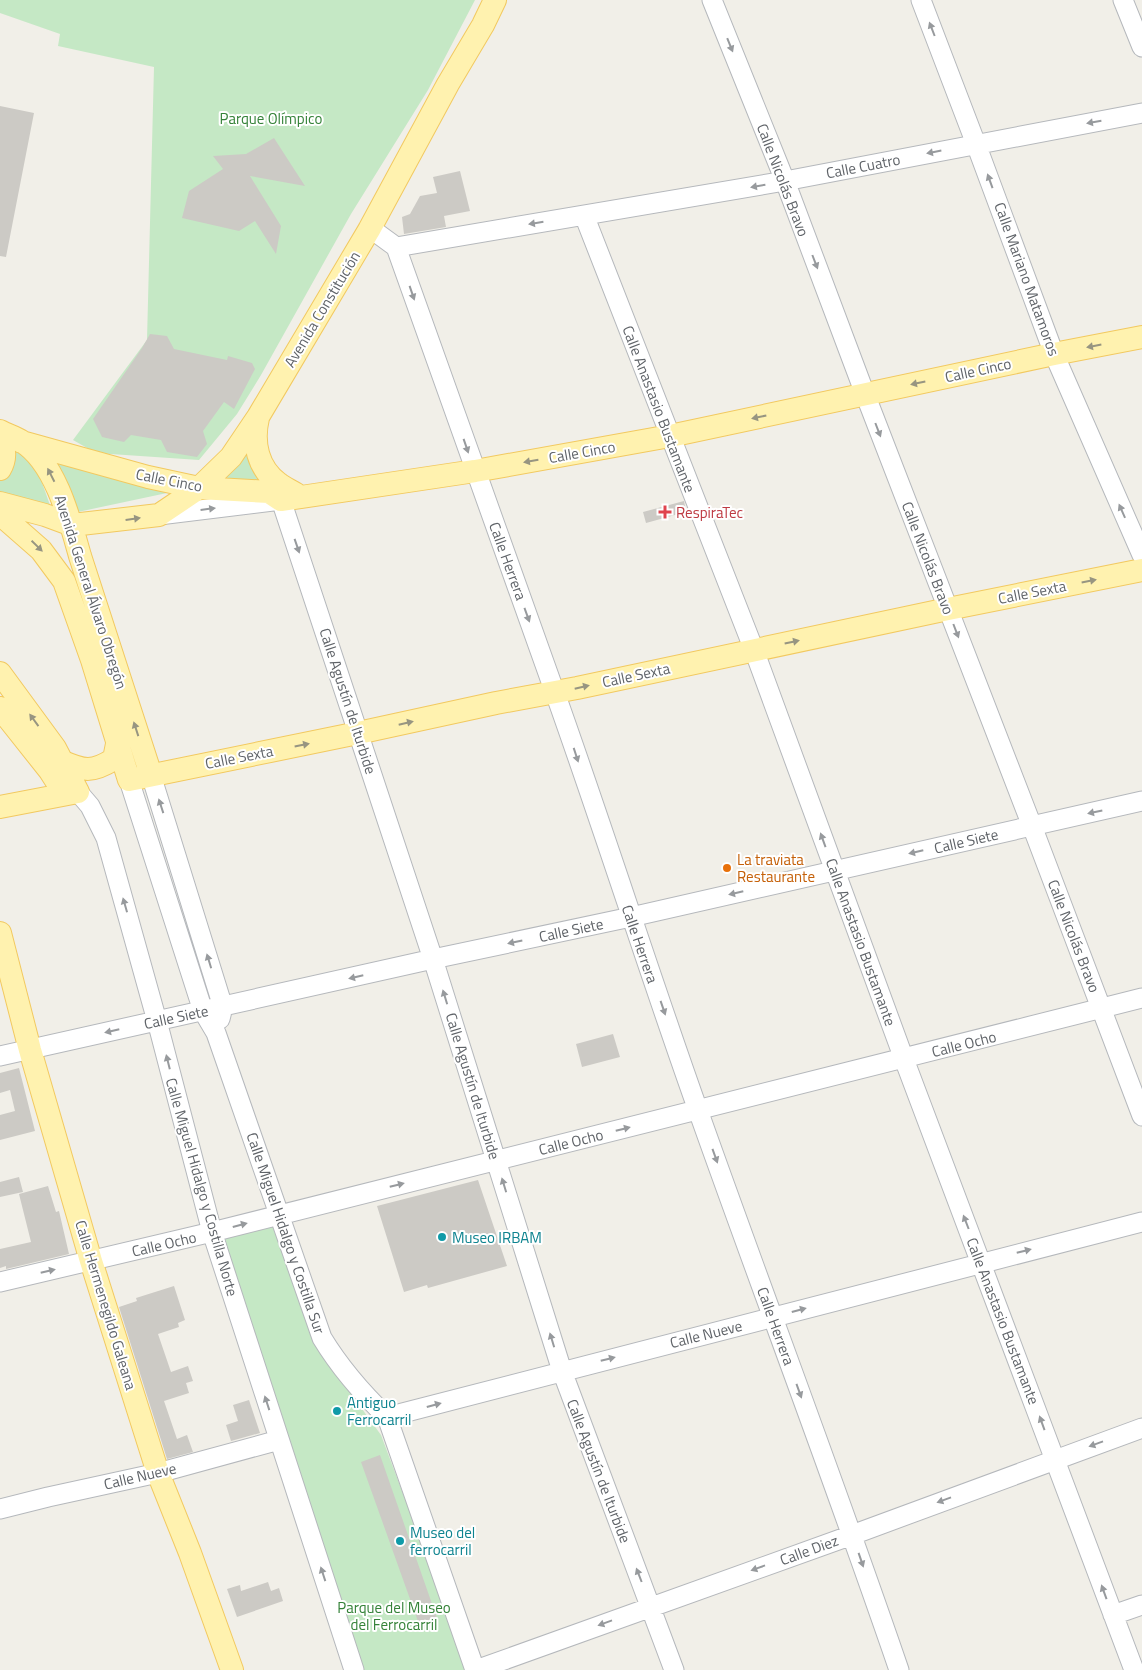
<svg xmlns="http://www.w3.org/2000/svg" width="1142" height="1670" viewBox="0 0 1142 1670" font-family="'Titillium Web',sans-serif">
	<rect width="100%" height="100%" fill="#f1efe8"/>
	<path fill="#c5e8c5" d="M0,0H475L428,90L351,214L261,375L237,414L199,460L96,453L73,440L147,340L154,67L58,46L60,34L0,13Z
		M10,447L20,453L38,471L52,511L0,492V477Z
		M248,447L267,487L212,483Z
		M48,458L167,493L73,513Z
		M272,1225L316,1344L322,1354L381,1435L469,1670H359L214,1233Z"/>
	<path fill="#cccac5" d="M0,106L34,113L6,257L0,256Z
		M274,138L305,186L250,176L281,226L276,254L255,221L239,231L182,218L189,191L223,169L213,156L246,154Z
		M460,171L470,211L444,216L446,227L404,234L402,217L410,214L420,196L437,193L433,177Z
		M150,334L167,336L174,349L227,360L228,356L252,363L255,369L234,409L224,402L203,431L207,444L197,457L167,452L161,440L131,435L124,442L102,437L93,419L142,348Z
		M684,501L686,512L646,523L643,512Z
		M613,1034L620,1057L582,1067L576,1044Z
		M19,1068L35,1131L0,1140V1115L15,1111L10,1090L0,1093V1073Z
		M19,1177L23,1192L0,1197V1182Z
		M478,1180L507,1266L428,1288L427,1285L404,1292L377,1206Z
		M48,1186L56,1212L59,1211L69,1254L6,1269V1266L0,1268V1249L31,1242L19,1194Z
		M174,1286L185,1320L178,1323L179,1327L158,1334L171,1372L188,1366L193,1381L186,1383L189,1393L164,1401L177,1439L187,1435L193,1452L167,1459L119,1307L137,1301L136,1298Z
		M249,1400L260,1433L231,1441L226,1425L238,1421L233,1405Z
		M380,1455L438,1621L420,1627L361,1462Z
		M268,1582L271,1591L279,1588L283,1601L237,1617L227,1589L240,1585L241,1591Z"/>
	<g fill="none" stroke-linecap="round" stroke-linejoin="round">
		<g stroke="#b5b8bc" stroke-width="21">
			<path id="minor" d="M712,0L785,181L865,394L1032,826L1142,1116
				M921,0L976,144L1054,354L1142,555
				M1123,0L1142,47
				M584,215L754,650L904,1059L1134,1670
				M370,228L396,247C448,395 502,542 554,690C604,830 649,973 699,1113C765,1299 835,1483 899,1670
				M396,247L785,181L1142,113
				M159,515L281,500L433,959L562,1371L674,1670
				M151,775L223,1007L220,1019
				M129,780L203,1011L216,1033L322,1338C339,1366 363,1394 387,1417L475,1670
				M78,792L90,806L106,838L157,1021L212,1232L354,1670
				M0,1056L433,959L631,917L1142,801
				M0,1282L212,1232L1142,998
				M387,1417L1142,1222
				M0,1509L48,1497L158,1473L279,1440
				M1113,1615L1142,1605
				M476,1670L852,1535L1142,1428"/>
		</g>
		<g stroke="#f2c960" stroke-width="24">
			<path id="major" d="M258,418C252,443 258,468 278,483C284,488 290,490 296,494
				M0,431C7,435 15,437 21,441C55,461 70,520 80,556L151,775
				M0,437C5,448 6,459 0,469
				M22,442L148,477L199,488L269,492L281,500L475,471L670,436L1054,354L1142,337
				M0,503L45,515L72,525L159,515L199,488L231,457L258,417L369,230L448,84L483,25L495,0
				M0,514L41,550L64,581L92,660L129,780L358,733L496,703L577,688L948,609L1142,570
				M0,673L55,748L78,792L0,807
				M0,708L50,771L57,782L60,792
				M61,761C84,771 92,773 114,759L117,744
				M0,933L30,1050L91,1261L158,1473L190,1553L232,1670"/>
		</g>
		<use href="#minor" stroke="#fff" stroke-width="19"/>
		<use href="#major" stroke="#fff2af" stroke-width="22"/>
	</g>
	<defs><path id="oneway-solid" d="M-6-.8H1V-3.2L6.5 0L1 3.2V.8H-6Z" transform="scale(1.25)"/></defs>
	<g fill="#979a9d">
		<use href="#oneway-solid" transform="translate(932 29) rotate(-111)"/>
		<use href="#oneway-solid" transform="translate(730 45) rotate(68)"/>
		<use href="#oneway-solid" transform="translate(1094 122) rotate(170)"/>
		<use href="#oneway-solid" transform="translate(934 152) rotate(169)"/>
		<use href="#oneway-solid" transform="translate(990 181) rotate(-110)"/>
		<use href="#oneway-solid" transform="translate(758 186) rotate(170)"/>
		<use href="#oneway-solid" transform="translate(536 223) rotate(171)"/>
		<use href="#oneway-solid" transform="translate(815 262) rotate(69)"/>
		<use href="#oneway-solid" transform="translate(412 293) rotate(71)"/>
		<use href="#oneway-solid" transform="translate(878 430) rotate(69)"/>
		<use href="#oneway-solid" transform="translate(466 446) rotate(71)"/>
		<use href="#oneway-solid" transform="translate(208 509) rotate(-7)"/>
		<use href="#oneway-solid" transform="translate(1122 511) rotate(-114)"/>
		<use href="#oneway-solid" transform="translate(297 546) rotate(71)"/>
		<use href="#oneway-solid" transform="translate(527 615) rotate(70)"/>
		<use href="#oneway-solid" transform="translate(956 631) rotate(69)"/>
		<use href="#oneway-solid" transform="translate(576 755) rotate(72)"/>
		<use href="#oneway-solid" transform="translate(161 806) rotate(-108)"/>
		<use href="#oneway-solid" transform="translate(1095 812) rotate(168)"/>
		<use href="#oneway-solid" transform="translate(823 840) rotate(-110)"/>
		<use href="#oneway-solid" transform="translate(916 852) rotate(167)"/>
		<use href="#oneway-solid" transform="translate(736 893) rotate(167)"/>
		<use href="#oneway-solid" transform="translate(125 905) rotate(-106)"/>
		<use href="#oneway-solid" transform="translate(515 942) rotate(168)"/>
		<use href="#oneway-solid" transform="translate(209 961) rotate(-107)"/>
		<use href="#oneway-solid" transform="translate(356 977) rotate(167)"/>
		<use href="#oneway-solid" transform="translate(445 997) rotate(-107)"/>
		<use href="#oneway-solid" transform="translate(663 1008) rotate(71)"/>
		<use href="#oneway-solid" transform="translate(112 1031) rotate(167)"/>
		<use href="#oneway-solid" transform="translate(168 1062) rotate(-104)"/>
		<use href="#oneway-solid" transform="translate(623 1129) rotate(-14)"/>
		<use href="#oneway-solid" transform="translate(715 1156) rotate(70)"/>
		<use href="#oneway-solid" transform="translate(397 1185) rotate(-14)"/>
		<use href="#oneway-solid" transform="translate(504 1185) rotate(-107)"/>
		<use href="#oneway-solid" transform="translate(966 1222) rotate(-111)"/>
		<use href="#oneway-solid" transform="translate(240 1225) rotate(-15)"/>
		<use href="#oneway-solid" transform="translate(1024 1251) rotate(-14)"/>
		<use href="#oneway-solid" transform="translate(48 1271) rotate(-13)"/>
		<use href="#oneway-solid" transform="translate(799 1310) rotate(-15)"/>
		<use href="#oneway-solid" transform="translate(552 1340) rotate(-107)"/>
		<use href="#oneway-solid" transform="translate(608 1359) rotate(-14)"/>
		<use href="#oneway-solid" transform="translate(799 1391) rotate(70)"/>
		<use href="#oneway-solid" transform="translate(267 1403) rotate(-108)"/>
		<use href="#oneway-solid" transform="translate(434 1405) rotate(-15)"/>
		<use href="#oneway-solid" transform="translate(1042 1423) rotate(-110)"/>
		<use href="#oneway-solid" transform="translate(1096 1444) rotate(160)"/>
		<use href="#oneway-solid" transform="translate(944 1500) rotate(160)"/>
		<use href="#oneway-solid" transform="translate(861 1560) rotate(71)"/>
		<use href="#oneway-solid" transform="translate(758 1568) rotate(160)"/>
		<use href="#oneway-solid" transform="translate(323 1574) rotate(-108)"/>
		<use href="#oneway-solid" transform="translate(639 1575) rotate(-111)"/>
		<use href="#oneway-solid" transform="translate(1104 1592) rotate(-110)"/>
		<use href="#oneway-solid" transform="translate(605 1623) rotate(160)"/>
	</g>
	<g fill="#979581">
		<use href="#oneway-solid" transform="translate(1094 346) rotate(169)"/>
		<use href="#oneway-solid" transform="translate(918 383) rotate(168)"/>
		<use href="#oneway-solid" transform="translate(759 417) rotate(168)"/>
		<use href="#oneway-solid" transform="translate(531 461) rotate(170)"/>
		<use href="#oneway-solid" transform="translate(51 475) rotate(-117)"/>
		<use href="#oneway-solid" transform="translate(133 519) rotate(-8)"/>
		<use href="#oneway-solid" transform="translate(37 546) rotate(44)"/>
		<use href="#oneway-solid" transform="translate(1089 581) rotate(-11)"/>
		<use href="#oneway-solid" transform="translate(792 642) rotate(-12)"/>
		<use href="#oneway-solid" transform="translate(582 687) rotate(-13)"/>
		<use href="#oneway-solid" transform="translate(34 720) rotate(-126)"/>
		<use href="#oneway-solid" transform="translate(406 723) rotate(-13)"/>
		<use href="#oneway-solid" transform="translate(136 729) rotate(-108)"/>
		<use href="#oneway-solid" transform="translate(302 745) rotate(-11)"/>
	</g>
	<path fill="#e0444e" stroke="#fff" stroke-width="2" d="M662.5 504.5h5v5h5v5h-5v5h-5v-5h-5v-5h5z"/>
	<circle fill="#e8710a" stroke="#fff" stroke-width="2" cx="727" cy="868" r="5"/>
	<g fill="#0f9aa8" stroke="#fff" stroke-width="2">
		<circle cx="442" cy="1237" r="5"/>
		<circle cx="337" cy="1411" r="5"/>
		<circle cx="400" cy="1541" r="5"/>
	</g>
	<g text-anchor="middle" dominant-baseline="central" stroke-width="4" stroke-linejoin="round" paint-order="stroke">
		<g font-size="15" fill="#348238" stroke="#fff">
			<text x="271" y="118">Parque Olímpico</text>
			<text x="394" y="1607">Parque del Museo<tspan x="394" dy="17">del Ferrocarril</tspan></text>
		</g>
		<g font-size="15" fill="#5f6368" stroke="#fff">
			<text transform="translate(863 166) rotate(-11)">Calle Cuatro</text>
			<text transform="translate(783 180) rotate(69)">Calle Nicolás Bravo</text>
			<text transform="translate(1027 279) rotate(70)">Calle Mariano Matamoros</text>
			<text transform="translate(322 309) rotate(-59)">Avenida Constitución</text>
			<text transform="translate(978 370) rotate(-12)">Calle Cinco</text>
			<text transform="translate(659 409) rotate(69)">Calle Anastasio Bustamante</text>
			<text transform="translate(582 452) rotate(-10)">Calle Cinco</text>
			<text transform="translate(169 480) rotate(11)">Calle Cinco</text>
			<text transform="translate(928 558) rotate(69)">Calle Nicolás Bravo</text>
			<text transform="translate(508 561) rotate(70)">Calle Herrera</text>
			<text transform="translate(91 592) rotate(72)">Avenida General Álvaro Obregón</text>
			<text transform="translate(1032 592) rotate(-11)">Calle Sexta</text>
			<text transform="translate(636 675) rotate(-12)">Calle Sexta</text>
			<text transform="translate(348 701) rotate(72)">Calle Agustín de Iturbide</text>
			<text transform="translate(239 757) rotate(-11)">Calle Sexta</text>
			<text transform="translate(966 841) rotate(-13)">Calle Siete</text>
			<text transform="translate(571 930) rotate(-12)">Calle Siete</text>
			<text transform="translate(1074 936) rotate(69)">Calle Nicolás Bravo</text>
			<text transform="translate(861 942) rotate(70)">Calle Anastasio Bustamante</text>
			<text transform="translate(640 944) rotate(71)">Calle Herrera</text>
			<text transform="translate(176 1017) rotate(-12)">Calle Siete</text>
			<text transform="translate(964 1044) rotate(-14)">Calle Ocho</text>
			<text transform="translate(473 1086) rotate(73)">Calle Agustín de Iturbide</text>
			<text transform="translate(571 1142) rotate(-14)">Calle Ocho</text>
			<text transform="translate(202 1187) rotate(74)">Calle Miguel Hidalgo y Costilla Norte</text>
			<text transform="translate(286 1233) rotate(71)">Calle Miguel Hidalgo y Costilla Sur</text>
			<text transform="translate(164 1244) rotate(-13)">Calle Ocho</text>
			<text transform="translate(106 1305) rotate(73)">Calle Hermenegildo Galeana</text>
			<text transform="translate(1003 1321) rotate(69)">Calle Anastasio Bustamante</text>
			<text transform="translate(776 1326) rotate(70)">Calle Herrera</text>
			<text transform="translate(706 1334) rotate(-14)">Calle Nueve</text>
			<text transform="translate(599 1471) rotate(69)">Calle Agustín de Iturbide</text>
			<text transform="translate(140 1476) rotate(-13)">Calle Nueve</text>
			<text transform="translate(809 1550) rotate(-20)">Calle Diez</text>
		</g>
		<g font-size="15" fill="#be3a42" stroke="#fff" text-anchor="start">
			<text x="676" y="512">RespiraTec</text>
		</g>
		<g font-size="15" fill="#c56008" stroke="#fff" text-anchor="start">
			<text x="737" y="859">La traviata<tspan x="737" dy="17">Restaurante</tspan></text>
		</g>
		<g font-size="15" fill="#0d838f" stroke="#fff" text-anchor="start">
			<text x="452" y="1237">Museo IRBAM</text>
			<text x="347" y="1402">Antiguo<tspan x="347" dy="17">Ferrocarril</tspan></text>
			<text x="410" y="1532">Museo del<tspan x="410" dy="17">ferrocarril</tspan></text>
		</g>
	</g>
</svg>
